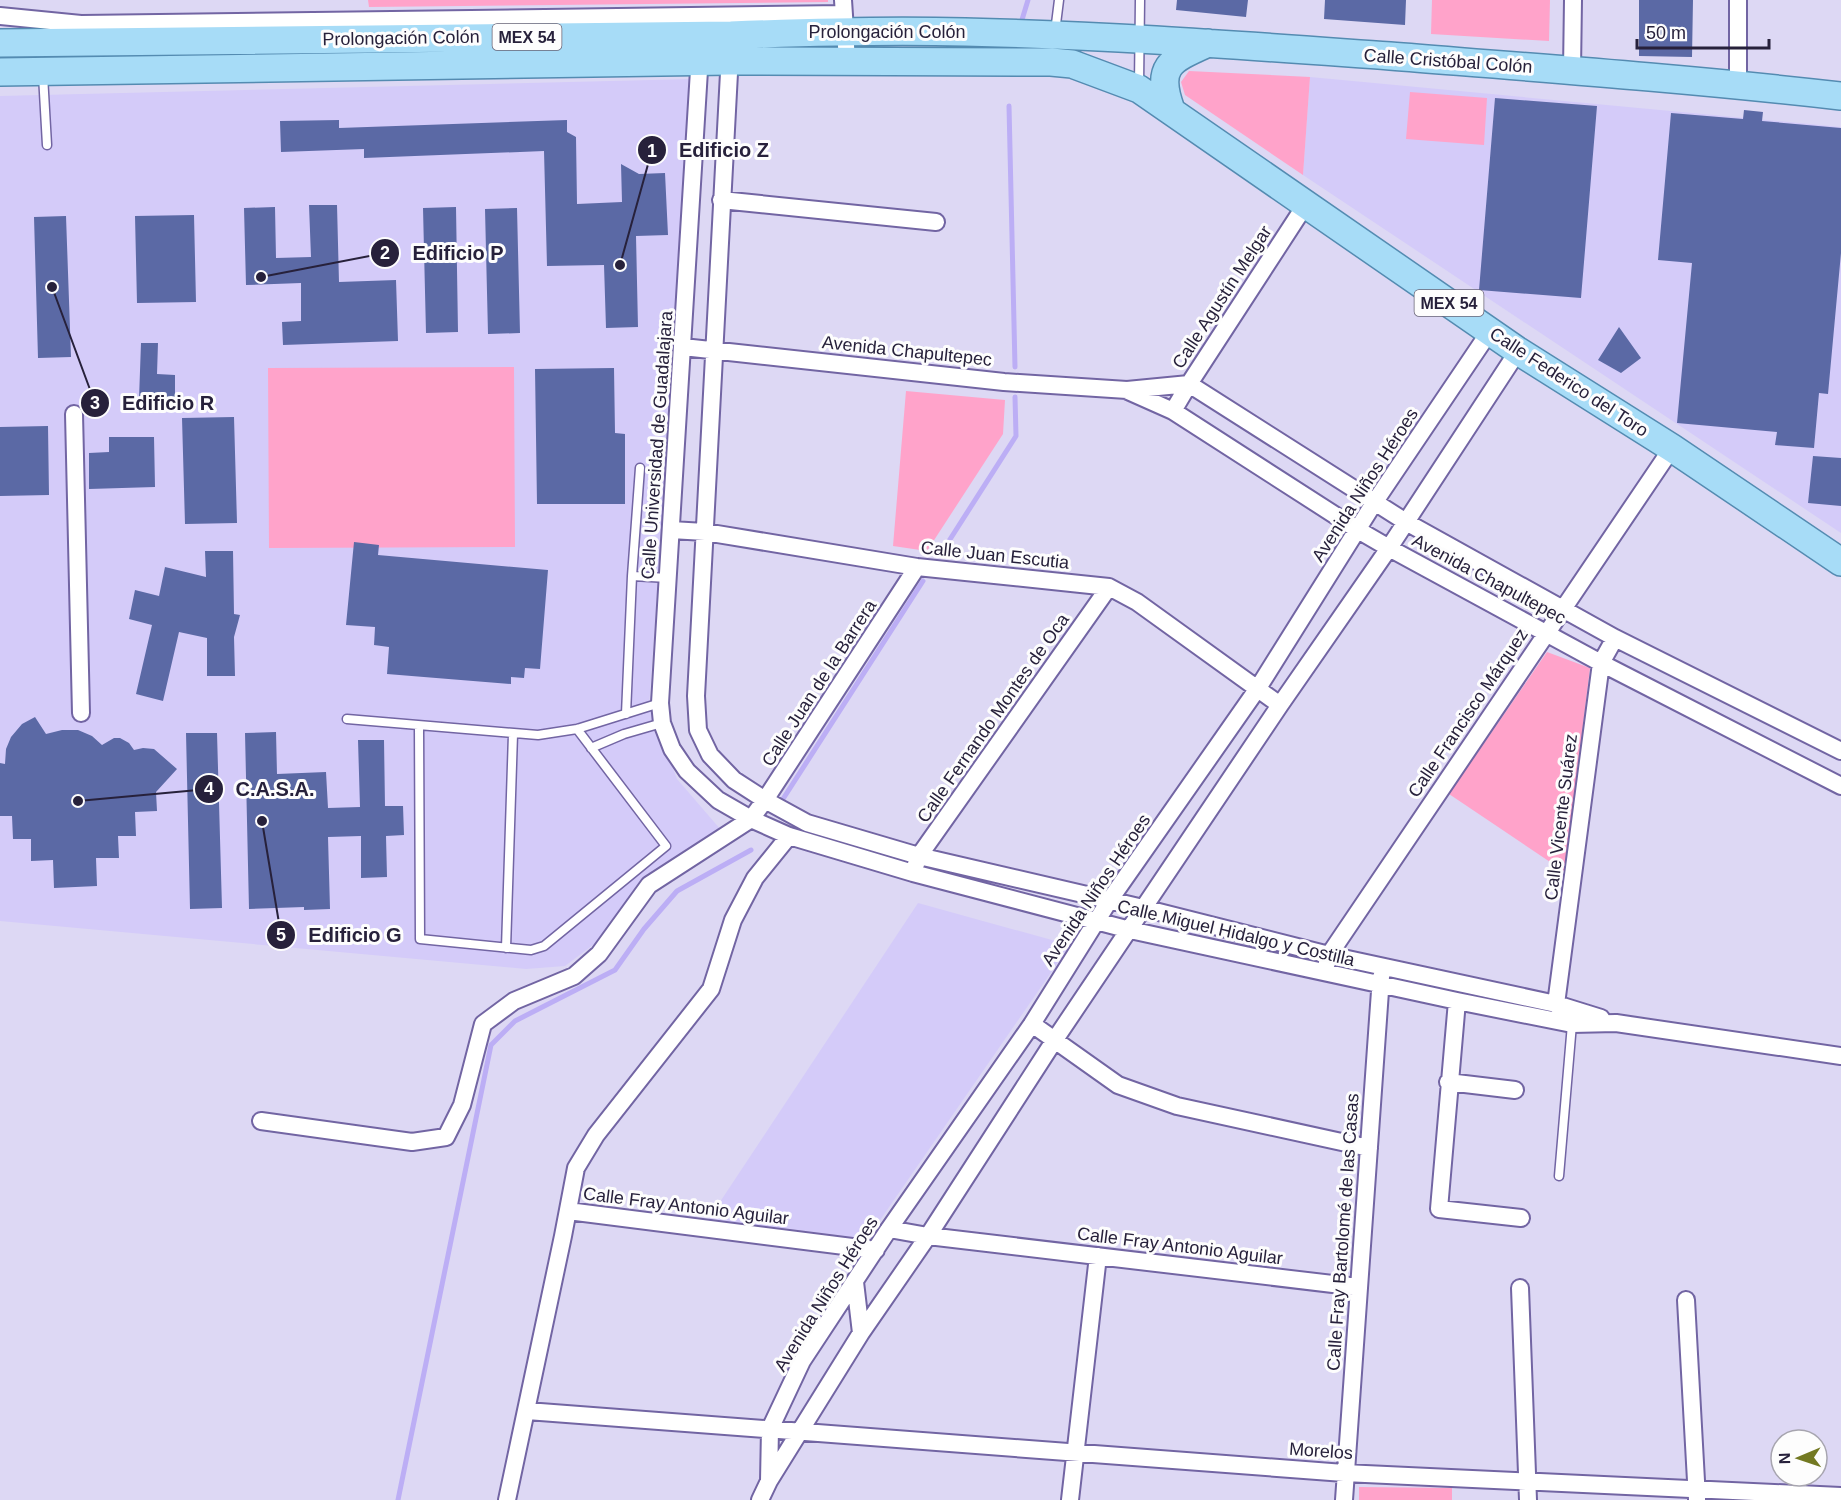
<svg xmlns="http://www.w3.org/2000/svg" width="1841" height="1500" viewBox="0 0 1841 1500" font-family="Helvetica,sans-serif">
	<rect width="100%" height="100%" fill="#ddd8f4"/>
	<path fill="#d4cbf9" d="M1310,77L1841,127V533L1303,175Z
		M693,79L649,707L677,779L721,830L637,885L601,939L565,966L526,969L0,921V96Z
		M918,903L1070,945L867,1239L708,1220Z"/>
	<path fill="#ffa3ca" d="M368,0H828V2L369,7Z
		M1432,0H1550L1549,41L1431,34Z
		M1189,71L1310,77L1303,175L1185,95L1181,82Z
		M1410,92L1487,98L1484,145L1406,139Z
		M514,367L515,547L269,548L268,368Z
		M906,391L1005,400L1003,434L927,551L893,546Z
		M1547,652L1590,668L1565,872L1449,794Z
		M1359,1487L1452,1488V1500H1359Z"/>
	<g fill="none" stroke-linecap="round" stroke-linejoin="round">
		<path stroke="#bcaef5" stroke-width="5" d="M1021,23L1028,0
			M1009,106L1015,367
			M940,555L1016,436L1015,397
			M783,799L923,581
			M398,1500L491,1045L515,1021L615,970L644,929L677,891L751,850"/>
	</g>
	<path fill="#5b69a5" d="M1177,0H1248L1246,17L1176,10Z
		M1325,0H1406L1405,25L1324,19Z
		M1639,0H1693L1692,57L1639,56Z
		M1495,98L1597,106L1581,298L1479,290Z
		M1744,110L1763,112L1762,121L1841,128V253L1828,394L1819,393L1814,448L1775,445L1777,432L1677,423L1692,263L1658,260L1671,113L1743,119Z
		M339,120V128L567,120V132L576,137L577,204L622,202L621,164L639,174L665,173L668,235L636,236L638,327L606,328L604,265L547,266L544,151L364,158V149L281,152L280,121Z
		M309,205H337L339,282L396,280L398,341L283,345L282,322L301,321V283L246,285L244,208L275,207L276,258L311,257Z
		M456,207L458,332L426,333L423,208Z
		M517,208L520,333L488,334L485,209Z
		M194,215L196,302L137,303L135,216Z
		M66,216L71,357L38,358L34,217Z
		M1619,327L1641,358L1621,373L1598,360Z
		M141,343H158L157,374L175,375V400L139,399Z
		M614,368L615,433L625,434V504H537L535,369Z
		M234,417L237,523L185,524L182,418Z
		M48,426L49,495L0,496V427Z
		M109,437H154L155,487L89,489V453L109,452Z
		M1813,456L1841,458V506L1808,503Z
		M354,542L379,545L378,555L548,570L540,669L525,668L524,678L511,677V684L387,674L389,647L374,645L375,627L346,625Z
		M205,551H233L234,614L240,615L234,637L235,676H207V638L179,632L163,701L136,694L152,625L129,619L135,590L159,596L165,567L206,577Z
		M35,717L46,734L62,730H78L92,736L102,745L114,738H120L129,743L134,750L143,748L154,749L177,769L156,792L157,811L135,812L136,836H118L119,858H96L97,886L54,888L53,860L31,861V839H13L12,816H0V763L5,764L6,749L11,737L22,724Z
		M276,732L277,774L326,772L328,808L360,807L358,740H384L385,806H403L404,835L386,836L387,877L361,878V836L328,837L330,909L304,910V907L249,909L245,733Z
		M186,733H217L222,908L190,909Z"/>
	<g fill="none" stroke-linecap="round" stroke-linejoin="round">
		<g stroke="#7265a3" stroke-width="11">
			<path id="lane" d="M1055,32L1059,0
				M43,75L47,145
				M1139,85L1140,0
				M632,576L668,578
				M626,714L632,576L640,468
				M347,719L538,735L577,729L660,703
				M419,726L420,939L531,950L544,946L666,846L577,729
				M591,748L624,734L662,723
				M506,948L513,734
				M1559,1176L1572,1024"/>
		</g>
		<g stroke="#7265a3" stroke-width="20">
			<path id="street" d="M843,0L847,61
				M1738,0V85
				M0,16L81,24L844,14
				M700,54L660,703L662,723L672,749L687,771L718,800L751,819L789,836L913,873L1130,930L1457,1001L1572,1024L1616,1023L1841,1056
				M730,54L696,696L698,730L710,755L734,780L765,800L807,823L919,856L1143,908L1329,955L1556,1004L1601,1018
				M1572,70L1573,0
				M721,200L936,222
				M683,347L1004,382L1127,390L1189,384L1406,522L1615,638L1841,751
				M1128,391L1173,411L1358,530L1389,548L1601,663L1841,786
				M1173,411L1189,384L1306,204
				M74,414L81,713
				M671,530L705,532L917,567L1109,587L1137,602L1280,705
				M916,864L919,856L1109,587
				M1327,963L1329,955L1672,448
				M1457,1001L1439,1209L1521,1218
				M1563,1012L1556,1004L1601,663L1615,638
				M1032,1024L1118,1085L1177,1106L1369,1148
				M1448,1082L1515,1090
				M261,1121L412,1142L446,1137L462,1105L483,1024L514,1001L574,976L599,954L649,885L751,819L765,800L917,567
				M568,1211L876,1250
				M889,1229L928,1236L1358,1287
				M855,1282L861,1333
				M1520,1288L1528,1500
				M1686,1300L1697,1499
				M527,1411L1344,1473L1841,1496
				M769,1481L770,1429L802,1361L889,1229L1032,1024L1109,901L1258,688L1374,503L1490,331
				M507,1500L563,1236L576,1168L596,1135L711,989L733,920L755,878L789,836
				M760,1500L769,1481L861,1333L928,1236L1054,1041L1280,705L1389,548L1518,351
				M1070,1500L1098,1256
				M1344,1500L1381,977"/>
		</g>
		<g stroke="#548bb1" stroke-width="30">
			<path id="primary" d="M0,43L731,35C809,32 887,30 965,32C1107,35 1249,46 1390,56C1540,68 1691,79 1841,96
				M0,72L729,61L1051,62L1072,64L1139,89L1518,351L1672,448L1841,562
				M1171,110C1155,66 1170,60 1208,43"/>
		</g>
		<use href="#lane" stroke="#fff" stroke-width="8"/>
		<use href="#street" stroke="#fff" stroke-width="16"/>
		<use href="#primary" stroke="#a7dcf7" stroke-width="27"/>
	</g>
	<g text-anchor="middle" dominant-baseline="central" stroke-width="6" stroke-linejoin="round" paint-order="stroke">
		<g fill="#fdfdfd" stroke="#676375" stroke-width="1.5">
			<rect x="492.5" y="24" width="69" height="26" rx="4.5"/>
			<rect x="1414.5" y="290" width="69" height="26" rx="4.5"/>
		</g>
		<g font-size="16" font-weight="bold" fill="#27213b">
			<text x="527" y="37">MEX 54</text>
			<text x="1449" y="303">MEX 54</text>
		</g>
		<g font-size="18" fill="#27213b" stroke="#fdfdfd">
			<text x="887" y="32">Prolongación Colón</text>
			<text transform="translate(401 38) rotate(-1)">Prolongación Colón</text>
			<text transform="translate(1448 61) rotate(4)">Calle Cristóbal Colón</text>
			<text transform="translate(1222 297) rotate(-57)">Calle Agustín Melgar</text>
			<text transform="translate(907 351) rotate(6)">Avenida Chapultepec</text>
			<text transform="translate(1569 382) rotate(33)">Calle Federico del Toro</text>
			<text transform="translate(657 445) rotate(-86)">Calle Universidad de Guadalajara</text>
			<text transform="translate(1365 485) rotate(-57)">Avenida Niños Héroes</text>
			<text transform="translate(995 555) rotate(6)">Calle Juan Escutia</text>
			<text transform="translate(1489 579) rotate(28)">Avenida Chapultepec</text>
			<text transform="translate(819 683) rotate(-57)">Calle Juan de la Barrera</text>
			<text transform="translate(1468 713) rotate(-56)">Calle Francisco Márquez</text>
			<text transform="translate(993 718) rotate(-55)">Calle Fernando Montes de Oca</text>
			<text transform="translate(1561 817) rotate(-83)">Calle Vicente Suárez</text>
			<text transform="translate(1096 890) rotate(-56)">Avenida Niños Héroes</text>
			<text transform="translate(1236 933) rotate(13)">Calle Miguel Hidalgo y Costilla</text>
			<text transform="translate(686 1206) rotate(7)">Calle Fray Antonio Aguilar</text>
			<text transform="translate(1343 1232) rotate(-86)">Calle Fray Bartolomé de las Casas</text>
			<text transform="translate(1180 1246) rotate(7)">Calle Fray Antonio Aguilar</text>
			<text transform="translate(826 1294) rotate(-58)">Avenida Niños Héroes</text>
			<text transform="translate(1321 1451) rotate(4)">Morelos</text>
		</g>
	</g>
	<path fill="none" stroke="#27213b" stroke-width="2" d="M620 265L652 150M261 277L385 253M52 287L95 403M78 801L209 789M262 821L281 935"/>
	<g fill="#27213b" stroke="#fdfdfd" stroke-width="2">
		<circle cx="620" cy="265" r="6"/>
		<circle cx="261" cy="277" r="6"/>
		<circle cx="52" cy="287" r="6"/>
		<circle cx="78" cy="801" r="6"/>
		<circle cx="262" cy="821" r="6"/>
		<circle cx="652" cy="150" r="15"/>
		<circle cx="385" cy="253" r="15"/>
		<circle cx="95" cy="403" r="15"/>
		<circle cx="209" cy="789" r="15"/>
		<circle cx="281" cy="935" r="15"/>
	</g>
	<g font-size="18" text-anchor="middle" font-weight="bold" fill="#fff">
		<text x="652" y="157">1</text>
		<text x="385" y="259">2</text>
		<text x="95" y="409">3</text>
		<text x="209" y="795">4</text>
		<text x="281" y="941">5</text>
	</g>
	<g font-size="20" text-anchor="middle" font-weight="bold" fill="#27213b" stroke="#fdfdfd" stroke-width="6" stroke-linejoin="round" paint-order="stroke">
		<text x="724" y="157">Edificio Z</text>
		<text x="458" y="260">Edificio P</text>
		<text x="168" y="410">Edificio R</text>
		<text x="275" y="796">C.A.S.A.</text>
		<text x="355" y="942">Edificio G</text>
	</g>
	<g transform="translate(1799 1458) rotate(268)"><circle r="28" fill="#fdfdfd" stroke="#a7a5af" stroke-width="1.5"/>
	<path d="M0-4.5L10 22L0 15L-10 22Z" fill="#737922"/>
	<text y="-9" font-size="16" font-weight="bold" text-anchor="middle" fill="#27213b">N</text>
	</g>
	<path d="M1637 39v9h132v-9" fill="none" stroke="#27213b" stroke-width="3"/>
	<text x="1646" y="39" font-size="18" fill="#27213b" stroke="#fdfdfd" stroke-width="4.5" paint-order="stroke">50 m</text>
</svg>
